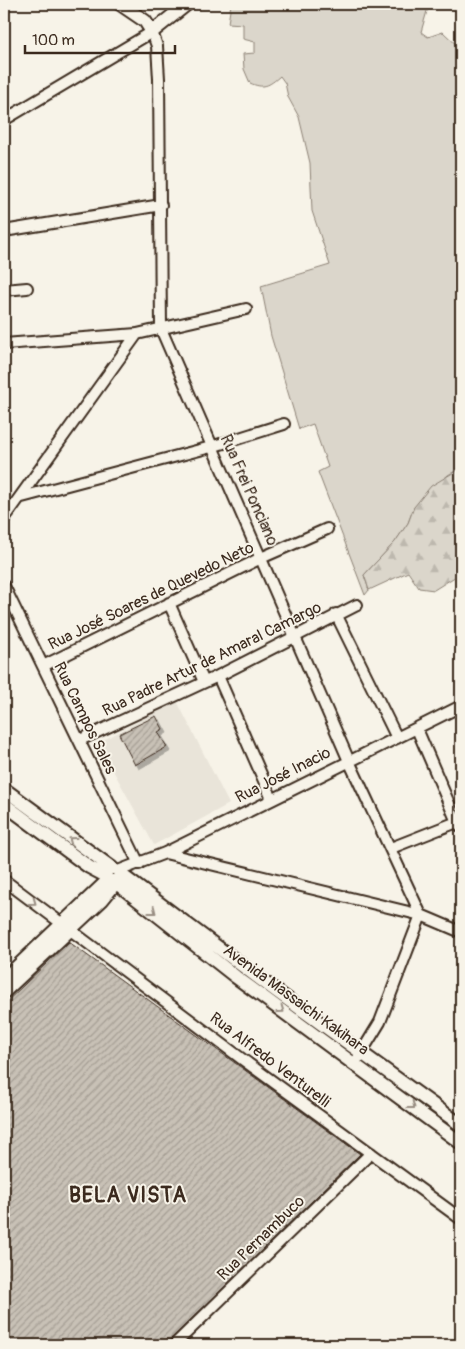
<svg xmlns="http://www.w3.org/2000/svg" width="465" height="1349" viewBox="0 0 465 1349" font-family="Pangolin,sans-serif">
	<defs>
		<pattern id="forest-firs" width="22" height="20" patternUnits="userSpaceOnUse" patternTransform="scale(1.25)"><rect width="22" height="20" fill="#dbd6cb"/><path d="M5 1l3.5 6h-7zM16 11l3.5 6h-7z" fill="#bdb8ae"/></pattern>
		<pattern id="building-hatch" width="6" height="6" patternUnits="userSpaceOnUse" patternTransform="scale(1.25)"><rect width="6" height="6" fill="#c8c1b6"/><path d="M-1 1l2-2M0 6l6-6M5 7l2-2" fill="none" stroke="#a49d93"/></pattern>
		<filter id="shadow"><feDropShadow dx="4" dy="4" stdDeviation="0" flood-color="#0004"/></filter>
	</defs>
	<rect width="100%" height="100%" fill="#f7f3e8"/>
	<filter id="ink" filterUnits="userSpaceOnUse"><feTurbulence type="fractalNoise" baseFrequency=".02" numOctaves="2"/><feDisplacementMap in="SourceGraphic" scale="10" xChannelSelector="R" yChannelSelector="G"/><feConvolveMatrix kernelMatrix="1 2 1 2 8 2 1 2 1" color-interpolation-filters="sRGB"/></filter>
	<g filter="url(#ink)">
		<path fill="#e9e4d9" d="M177,701L229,804L154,845L98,743Z"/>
		<path fill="#dbd6cb" stroke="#8b8074" d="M231,4H429L421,32L428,37L443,32L461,49V468L448,475L414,507L408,523L395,542L364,575L369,590L365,595L318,472L328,467L313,424L299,429L271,336L261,286L330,265L312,211L310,163L299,117L288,97L285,83L280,76C269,86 263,89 250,83L244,69L243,54L255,53V42L243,39V24L228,23Z"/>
		<path fill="url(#forest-firs)" stroke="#8b8074" d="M461,468V573L434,590L419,588L408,572L369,590L364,575L395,542L408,523L414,507L431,486Z"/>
		<path fill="url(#building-hatch)" stroke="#3b2a1e" filter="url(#shadow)" d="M156,716L163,729L158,732L167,747L135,765L119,734Z
			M69,942L360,1154L165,1345H4V1004Z"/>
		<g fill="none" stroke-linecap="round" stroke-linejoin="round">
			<g stroke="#3b2a1e" stroke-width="14">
				<path id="minor" d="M4,120L152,32L157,46L159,79L161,329L349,761L421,915
					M4,231L161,205
					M4,290L27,288
					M4,344L137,334L246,309
					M22,497L211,447L284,424
					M4,519L137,334
					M4,586L139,864
					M169,603L204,682
					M336,614L397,738
					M43,666L261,558L327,529
					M218,676L272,799
					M417,729L457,822L461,827
					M80,740L218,676L357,605
					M391,848L457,822
					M165,853L421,915L461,932
					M118,871L165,853L461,706
					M4,880L242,1059L461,1219
					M355,1063L380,1022L421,915
					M174,1345L371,1153"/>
			</g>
			<g stroke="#3b2a1e" stroke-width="16">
				<path id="tertiary" d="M120,4L145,21L152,32L187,4
					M4,789L112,868
					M4,804L89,867L106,876
					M119,873L276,991L461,1125
					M114,881L236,977L461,1143
					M4,979L108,880
					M4,992L102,900L111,889L112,881"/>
			</g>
			<use href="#minor" stroke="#f7f3e8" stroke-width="10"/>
			<use href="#tertiary" stroke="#f7f3e8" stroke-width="12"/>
		</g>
		<defs><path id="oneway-chevron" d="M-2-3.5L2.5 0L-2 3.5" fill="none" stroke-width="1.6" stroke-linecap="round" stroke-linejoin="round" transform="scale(1.25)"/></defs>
		<g stroke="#998e83">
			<use href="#oneway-chevron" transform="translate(72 840) rotate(-144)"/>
			<use href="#oneway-chevron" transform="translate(33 902) rotate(36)"/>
			<use href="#oneway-chevron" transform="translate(153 911) rotate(38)"/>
			<use href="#oneway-chevron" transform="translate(281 1010) rotate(36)"/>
			<use href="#oneway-chevron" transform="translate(412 1106) rotate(37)"/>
		</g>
	</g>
	<g text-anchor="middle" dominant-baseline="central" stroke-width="4" stroke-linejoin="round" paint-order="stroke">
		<g font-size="16" fill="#3b2a1e" stroke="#f7f3e8">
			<text transform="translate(249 490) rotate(66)">Rua Frei Ponciano</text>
			<text transform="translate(151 596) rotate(-26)">Rua José Soares de Quevedo Neto</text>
			<text transform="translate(212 659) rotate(-26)">Rua Padre Artur de Amaral Camargo</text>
			<text transform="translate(85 718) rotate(64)">Rua Campos Sales</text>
			<text transform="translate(283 775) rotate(-27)">Rua José Inacio</text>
			<text transform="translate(296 1000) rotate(36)">Avenida Massaichi Kakihara</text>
			<text transform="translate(270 1060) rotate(37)">Rua Alfredo Venturelli</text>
			<text transform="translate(261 1238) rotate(-44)">Rua Pernambuco</text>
		</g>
		<g font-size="21" font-weight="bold" letter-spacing="1" fill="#3b2a1e" stroke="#f7f3e8">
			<text x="128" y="1195">BELA VISTA</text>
		</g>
	</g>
	<rect width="465" height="1349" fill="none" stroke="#f7f3e8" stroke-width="20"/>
	<rect x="10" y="10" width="445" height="1329" fill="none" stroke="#3b2a1e" stroke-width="2" filter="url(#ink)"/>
	<path d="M25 45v8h150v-8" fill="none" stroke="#3b2a1e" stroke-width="2.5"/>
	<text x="32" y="45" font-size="15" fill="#3b2a1e" stroke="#f7f3e8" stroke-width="4" paint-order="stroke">100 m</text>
</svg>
